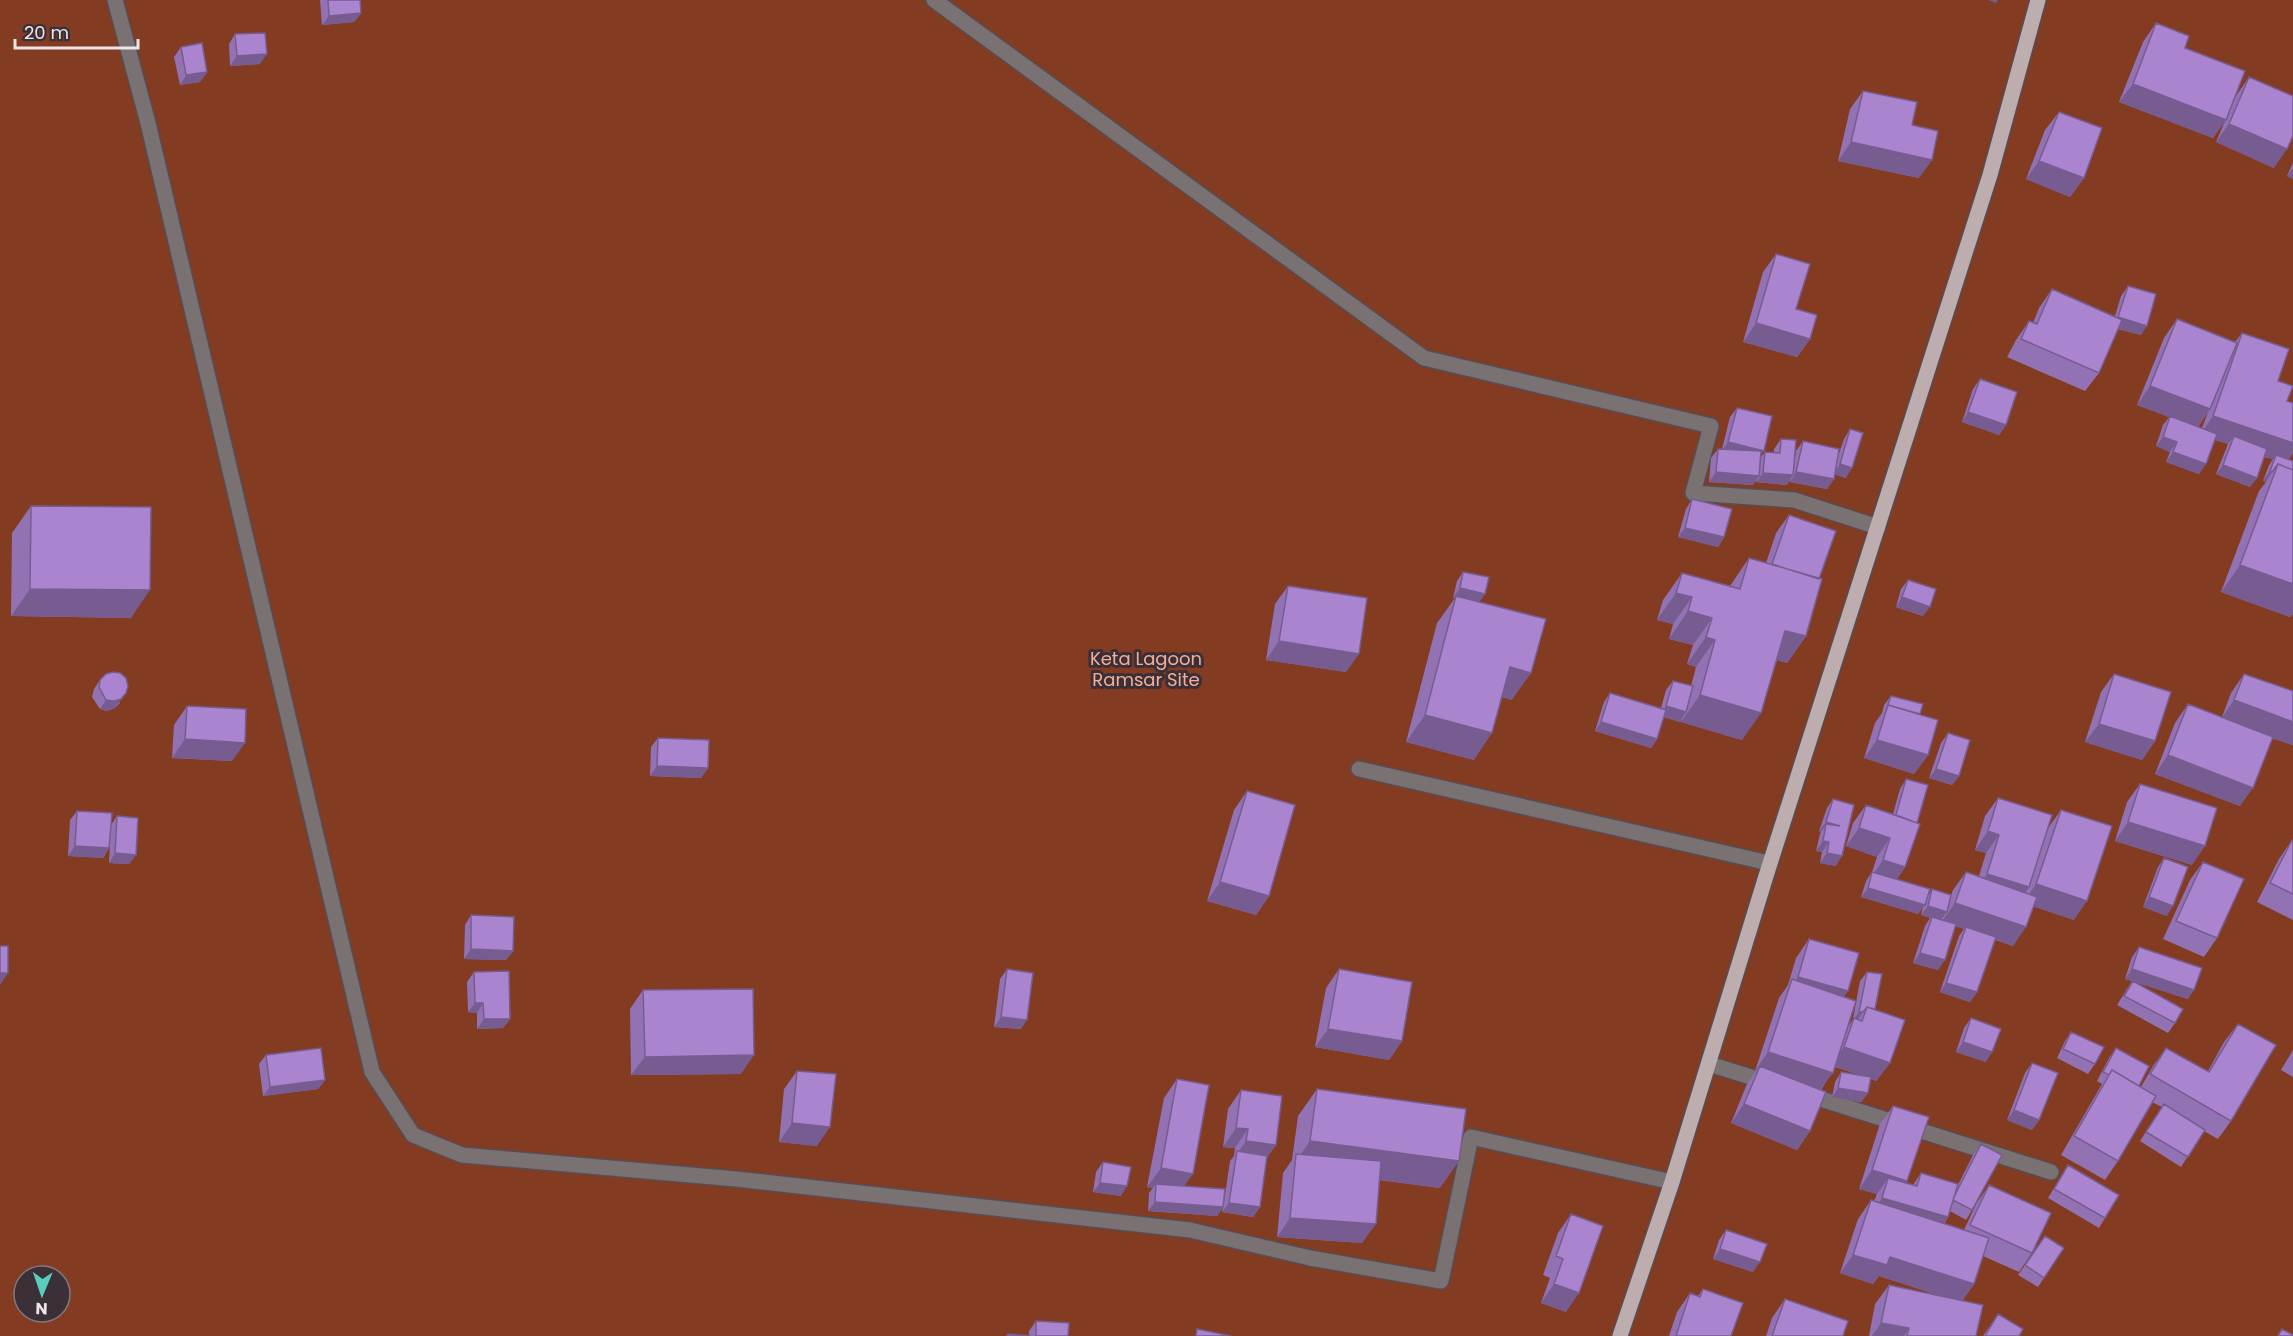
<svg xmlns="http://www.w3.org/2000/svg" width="2293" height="1336" viewBox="0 0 2293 1336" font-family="Poppins,sans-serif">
	<rect width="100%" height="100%" fill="#3b3038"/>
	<path fill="#833b21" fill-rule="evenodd" d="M0,0H2293V1336H0ZM24,1276H60V1312H24Z"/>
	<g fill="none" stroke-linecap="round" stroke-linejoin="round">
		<g stroke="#574d54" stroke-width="18">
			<path id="minor" d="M115,0L148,123L372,1072L413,1135L462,1155L736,1179L1190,1230L1310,1258L1441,1281L1471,1137L1672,1182
				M934,0L1424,358L1711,426L1693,493L1794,500L1878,527
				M1359,769L1769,863
				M1709,1064L1770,1083
				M1805,1094L2051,1172"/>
		</g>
		<g stroke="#574d54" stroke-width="18">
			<path id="major" d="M1620,1336L1672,1182L1766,876L1990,175L2038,0"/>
		</g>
		<use href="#minor" stroke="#797172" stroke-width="15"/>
		<use href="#major" stroke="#bdadaf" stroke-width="15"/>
	</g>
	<path fill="#9272b2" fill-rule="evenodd" d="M320,0H360L361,13L354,22L322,25Z
		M2156,23L2185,48L2228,115L2236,96L2249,77L2274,168L2216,142L2225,121L2213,138L2119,102L2143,42Z
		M235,34L260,64L230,66L229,44Z
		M181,47L207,72L200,82L180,85L174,57Z
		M1863,91L1912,125L1919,178L1838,161L1850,109Z
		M2059,112L2084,178L2070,197L2026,179L2045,130Z
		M2293,163V179L2287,176Z
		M1776,254L1796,309L1810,339L1797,357L1743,342L1763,272Z
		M2128,286L2141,335L2118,329L2099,373L2085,391L2007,357L2016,340L2029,321L2033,323L2039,308L2052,289L2115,316L2121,296Z
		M2177,319L2235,342L2242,333L2278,381L2287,401L2293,403V453L2288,460L2293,461V614L2290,617L2221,592L2259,491L2266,482L2263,481L2269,465L2273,459L2264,457L2257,478L2250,487L2216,474L2228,444L2215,440L2199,474L2166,462L2170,452L2156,446L2163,425L2169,417L2137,405L2164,338ZM2208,412L2202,428L2198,427Z
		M1980,379L2006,425L1999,435L1962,422L1973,389Z
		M1737,408L1761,456L1760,458L1765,452H1774V449L1781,439L1795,457L1796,451L1803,441L1837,459L1844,439L1850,429L1846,478L1834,474V479L1827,489L1790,482V480L1787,485L1756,482V480L1753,485L1709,482L1711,458L1718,449H1722L1730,417Z
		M1692,499L1724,537L1718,547L1678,537L1686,509Z
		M31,506L131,618L11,616L12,533Z
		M1789,515L1819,579L1806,636L1787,663L1777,660L1742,740L1681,722L1682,719L1680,722L1664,717L1657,739L1651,748L1595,731L1604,702L1610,693L1661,708L1666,690L1673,681L1691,686L1696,667L1687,664L1693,645L1669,639L1673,624L1657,620L1663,600L1682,573L1730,586L1749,558L1766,563L1776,533Z
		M1463,572L1485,594L1479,602L1512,700L1502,697L1474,760L1406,742L1437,623L1455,598H1453L1457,581Z
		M1908,580L1923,616L1896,607L1901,589Z
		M1288,586L1346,672L1266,660L1275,604Z
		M2114,674L2155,741L2142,760L2085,742L2101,692Z
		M2244,674L2293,691V744L2292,745L2272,738L2240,806L2155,774L2175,723L2188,704L2222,717L2231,693Z
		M100,680L120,703L115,708L107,711L100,709L92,697L94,689Z
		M1891,696L1920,714L1928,755L1914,774L1864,758L1875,723L1882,713L1884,705Z
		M187,706L232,761L172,758L174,725Z
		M1948,733L1959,776L1952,785L1929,778L1941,743Z
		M658,738L708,768L701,778L650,776L651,747Z
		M1906,779L1905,867L1897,879L1928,896L1932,889L1951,895L1953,890L1966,872L1979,876L1986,853L1975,850L1985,816L1998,798L2038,859L2048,828L2061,810L2074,920L2033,906L2013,946L1995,940L1977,992L1970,1002L1940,992L1959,936L1964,929L1955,926L1938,970L1913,963L1925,926L1930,918L1921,915L1923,907L1918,914L1861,897L1866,881L1872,872L1877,857L1846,846L1853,823L1866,805L1893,814L1900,789Z
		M2140,784L2192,865L2115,841L2127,802Z
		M1247,791L1269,896L1256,915L1207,901L1234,810Z
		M1833,799L1836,866L1820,863L1822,852L1816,851L1820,834L1821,832L1819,831L1827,808Z
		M77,811L111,825L117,816L136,855L129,864L109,863L110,845L109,848L103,858L68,856L70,820Z
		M2292,840L2293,841V920L2257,902L2279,859Z
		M2164,858L2167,916L2143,907L2158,867Z
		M2203,862L2217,938L2204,957L2163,939L2190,880Z
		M471,915L513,951L506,960L464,959L465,925Z
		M1809,939L1844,997L1848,1027L1853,1019L1860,981L1867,972L1875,1009L1890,1063L1876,1081L1871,1079L1868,1093L1861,1102L1832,1097L1835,1082L1841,1072L1860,1075L1835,1067L1821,1090L1810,1131L1797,1150L1731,1123L1747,1084L1756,1071H1755L1779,998L1788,985L1796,958Z
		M2139,947L2188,999L2135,982L2175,1023L2168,1033L2117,1005L2132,981L2125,979L2132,957Z
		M1007,969L1021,1029L994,1027L1000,979Z
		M1339,969L1402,1041L1389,1060L1315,1047L1326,988Z
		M474,972L510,1019L503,1028L477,1029V1013L468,1012L467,982Z
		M643,990L741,1074L631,1075L630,1009Z
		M1971,1018L1986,1062L1956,1052L1964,1028Z
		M2238,1024L2231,1121L2218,1139L2204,1131L2181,1167L2140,1141L2162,1107L2152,1102L2118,1161L2105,1180L2061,1155L2102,1084L2097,1081L2109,1058L2116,1048L2139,1086L2141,1087L2153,1066L2166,1048L2208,1071L2224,1042Z
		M2071,1032L2095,1064L2088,1074L2057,1058L2065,1041Z
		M2293,1050V1077L2281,1070Z
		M266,1055L325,1080L318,1089L263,1096L259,1064Z
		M2032,1063L2039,1120L2032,1130L2007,1120L2025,1073Z
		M797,1071L817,1146L779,1142L784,1089Z
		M1177,1079L1185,1186L1224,1202L1230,1161L1234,1156L1235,1148L1223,1147L1228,1109L1241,1090L1276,1145L1267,1157L1260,1207L1253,1217L1222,1212L1223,1207L1217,1216L1148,1211L1149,1193L1153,1188L1147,1187L1164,1098Z
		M1317,1089L1440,1188L1379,1180L1362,1243L1277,1237L1283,1173L1292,1160L1298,1116Z
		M1893,1106L1906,1183L1913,1185L1921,1173L1958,1185L1974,1153L1981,1144L1972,1210L1966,1220L1950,1211L1948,1217L1944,1224L1964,1230L1976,1204L1989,1185L2032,1253L2019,1272L1983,1256L1974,1284L1962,1301L1976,1336H1869L1875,1304L1889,1285L1944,1297L1879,1276L1873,1284L1840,1273L1858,1219L1871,1200L1874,1201L1877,1194L1859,1189L1880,1124Z
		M1103,1162L1121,1196L1093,1192L1096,1172Z
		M2068,1165L2105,1218L2099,1228L2048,1198Z
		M1571,1214L1566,1312L1541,1303L1550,1278L1543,1275L1558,1233Z
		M1726,1230L1753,1272L1713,1259L1719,1240Z
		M2045,1236L2064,1248L2038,1287L2018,1275Z
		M1703,1289L1731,1336H1669L1677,1312L1690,1293L1698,1296Z
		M1785,1299L1843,1336H1766L1772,1318Z
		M1998,1314L2019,1336H1983Z
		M1036,1321L1068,1336H1006L1008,1334L1029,1336V1331Z"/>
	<path fill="#775c91" d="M1988,0H1998L1996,3Z
		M361,13L354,22L322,25L329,16Z
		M267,54L260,64L230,66L237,56Z
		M207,72L200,82L180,85L186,75Z
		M2133,84L2226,120L2213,138L2119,102Z
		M2229,124L2287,149L2274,168L2216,142Z
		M1851,142L1932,160L1919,178L1838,161Z
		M2039,161L2084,178L2070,197L2026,179Z
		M2293,168V179L2287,176Z
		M2118,317L2147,326L2141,335L2112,327Z
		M1756,323L1810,339L1797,357L1743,342Z
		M2150,386L2210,409L2197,428L2137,405Z
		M1968,412L2006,425L1999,435L1962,422Z
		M2213,416L2293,443V453L2286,464L2276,455L2273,459L2230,445L2234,436L2228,444L2200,435Z
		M2163,437L2177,442L2170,452L2156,446Z
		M1728,442L1764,451L1757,461L1721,452Z
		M2173,452L2206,464L2199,474L2166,462Z
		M1840,464L1852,468L1846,478L1833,474Z
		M2223,465L2257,478L2250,487L2216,474Z
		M2270,471L2272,472L2266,482L2263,481Z
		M1716,472L1759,476L1753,485L1709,482Z
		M1796,472L1834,479L1827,489L1790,482Z
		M1763,473L1793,475L1787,485L1756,482Z
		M1685,528L1724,537L1718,547L1678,537Z
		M2240,565L2293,584V614L2290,617L2221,592Z
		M1460,588L1485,594L1478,603L1456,596L1455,598H1453Z
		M30,589L150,590L131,618L11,616Z
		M1676,593L1692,597L1673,624L1657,620Z
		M1902,597L1930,607L1923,616L1896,607Z
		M1688,611L1712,618L1693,645L1669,639Z
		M1785,631L1806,636L1787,663L1766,658Z
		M1706,637L1715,640L1696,667L1687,664Z
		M1279,641L1359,654L1346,672L1266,660Z
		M1510,667L1531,673L1512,700L1491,694Z
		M126,693L115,708L107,711L100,709L106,700Z
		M1700,695L1761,713L1742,740L1681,722Z
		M2234,700L2293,722V744L2292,745L2221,719Z
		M1666,706L1686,712L1680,722L1659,716Z
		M1425,715L1492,733L1474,760L1406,742Z
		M1601,722L1657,739L1651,748L1595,731Z
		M2099,724L2155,741L2142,760L2085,742Z
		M185,739L245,743L232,761L172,758Z
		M1877,740L1928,755L1914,774L1864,758Z
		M2168,755L2253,788L2240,806L2155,774Z
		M657,766L708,768L701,778L650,776Z
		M1936,769L1959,776L1952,785L1929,778Z
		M1826,822L1840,826L1826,824L1821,832L1819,831Z
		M2128,822L2205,846L2192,865L2115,841Z
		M1859,828L1890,838L1877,857L1846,846Z
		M1988,831L1999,835L1986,853L1975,850Z
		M1823,841L1829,842L1822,852L1816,851Z
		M75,846L109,848L103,858L68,856Z
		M115,853L136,855L129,864L109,863Z
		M1827,853L1842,856L1836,866L1820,863Z
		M1883,860L1905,867L1892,886L1870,879Z
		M1987,874L2029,887L2016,906L1974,892Z
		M1220,882L1269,896L1256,915L1207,901Z
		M2036,884L2087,901L2074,920L2023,903Z
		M1868,888L1925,905L1918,914L1861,897Z
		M2149,897L2173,906L2167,916L2143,907Z
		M1955,903L2026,927L2013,946L1965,929L1966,927L1964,929L1942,921Z
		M1928,906L1947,912L1940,921L1921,915Z
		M471,949L513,951L506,960L464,959Z
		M1920,953L1945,960L1938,970L1913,963Z
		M2132,969L2194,990L2188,999L2125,979Z
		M0,973H8L0,985Z
		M1798,977L1848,991L1835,1010L1788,991Z
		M1946,983L1977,992L1970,1002L1940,992Z
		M475,1003H483L477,1013L468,1012Z
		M1859,1012H1863L1856,1022L1853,1021Z
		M1001,1017L1027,1020L1021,1029L994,1027Z
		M484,1019H510L503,1028L477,1029Z
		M1328,1029L1402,1041L1389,1060L1315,1047Z
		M1963,1042L1992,1052L1986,1062L1956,1052Z
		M1844,1047L1890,1063L1876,1081L1831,1065Z
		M1768,1052L1833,1073L1819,1091L1760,1066L1756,1071H1755Z
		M754,1055L741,1074L631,1075L645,1057Z
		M325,1080L318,1089L263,1096L270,1087Z
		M1838,1088L1868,1093L1861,1102L1832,1097Z
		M1744,1104L1810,1131L1797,1150L1731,1123Z
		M2014,1110L2039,1120L2032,1130L2007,1120Z
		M792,1123L830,1127L817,1146L779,1142Z
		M1236,1128L1248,1129L1235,1148L1223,1147Z
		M1246,1141L1276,1145L1263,1163L1236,1155Z
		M1310,1141L1459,1161L1440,1188L1295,1168L1296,1161Z
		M1161,1168L1193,1174L1180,1192L1156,1184L1153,1188L1147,1187Z
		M1872,1170L1907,1181L1894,1200L1888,1178L1877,1194L1859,1189Z
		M1100,1183L1127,1186L1121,1196L1093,1192Z
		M1882,1198L1948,1217L1935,1236L1869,1217Z
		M1155,1202L1223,1207L1217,1216L1148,1211Z
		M1229,1203L1260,1207L1253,1217L1222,1212Z
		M1290,1218L1376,1224L1362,1243L1277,1237Z
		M1720,1249L1760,1262L1753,1272L1713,1259Z
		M1853,1255L1890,1257L1974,1284L1961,1302L1879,1276L1873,1284L1840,1273Z
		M1554,1284L1579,1293L1566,1312L1541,1303Z
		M1881,1323L1909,1328L1904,1336H1872Z"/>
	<path fill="#aa84cf" stroke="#775c91" stroke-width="1.5" d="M328,0H360L361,13L329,16Z
		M2156,23L2189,36L2185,48L2245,71L2226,120L2133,84Z
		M265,33L267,54L237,56L235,34Z
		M202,43L207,72L186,75L181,47Z
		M2249,77L2293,96V136L2287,149L2229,124Z
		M1863,91L1917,102L1912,125L1938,131L1932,160L1851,142Z
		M2059,112L2102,128L2084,178L2039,161Z
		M1776,254L1810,264L1796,309L1817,315L1810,339L1756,323Z
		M2128,286L2156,294L2147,326L2118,317Z
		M2052,289L2122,320L2099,373L2021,339L2029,321L2037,324Z
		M2177,319L2237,343L2210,409L2150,386Z
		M2242,333L2289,349L2278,381L2293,386L2287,401L2293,403V443L2213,416Z
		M1980,379L2017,392L2006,425L1968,412Z
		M1737,408L1772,416L1764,451L1728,442Z
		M2170,416L2217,434L2206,464L2173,452L2177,442L2163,437Z
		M1850,429L1863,433L1852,468L1840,464Z
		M2234,436L2267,449L2257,478L2223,465Z
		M1781,439L1796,440L1793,475L1763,473L1765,452L1780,453Z
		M1803,441L1839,449L1834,479L1796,472Z
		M1718,449L1761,451L1759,476L1716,472Z
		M2276,455L2293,461V470L2278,464L2272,472L2270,471Z
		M2278,464L2293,470V584L2240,565Z
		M1692,499L1732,509L1724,537L1685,528Z
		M31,506L151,507L150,590L30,589Z
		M1789,515L1836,531L1819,579L1772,564Z
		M1749,558L1822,579L1806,636L1785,631L1761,713L1700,695L1715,640L1706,637L1712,618L1688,611L1692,597L1676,593L1682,573L1740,589Z
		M1463,572L1489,577L1485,594L1460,588Z
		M1908,580L1936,589L1930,607L1902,597Z
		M1288,586L1367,598L1359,654L1279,641Z
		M1456,596L1546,619L1531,673L1510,667L1492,733L1425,715Z
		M113,672L120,673L126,678L128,686L126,693L121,699L114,701L106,700L99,687L100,680L106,674Z
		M2114,674L2171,692L2155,741L2099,724Z
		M2244,674L2293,691V722L2234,700Z
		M1673,681L1693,686L1686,712L1666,706Z
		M1610,693L1666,710L1657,739L1601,722Z
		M1891,696L1923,704L1920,714L1888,705Z
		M2188,704L2273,737L2253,788L2168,755Z
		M1888,705L1938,720L1928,755L1877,740Z
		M187,706L246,709L245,743L185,739Z
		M1948,733L1970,740L1959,776L1936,769Z
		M658,738L709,740L708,768L657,766Z
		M1906,779L1928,785L1917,823L1896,815Z
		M2140,784L2217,808L2205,846L2128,822Z
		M1247,791L1295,805L1269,896L1220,882Z
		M1998,798L2052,815L2029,887L1987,874L1999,835L1988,831Z
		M1833,799L1854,805L1842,856L1827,853L1829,842L1823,841L1826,824L1840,826L1826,822Z
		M1866,805L1920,824L1905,867L1883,860L1890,838L1859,828Z
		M2061,810L2112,826L2087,901L2036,884Z
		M77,811L112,813L109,848L75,846Z
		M117,816L138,818L136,855L115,853Z
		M2292,840L2293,841V894L2270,883Z
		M2164,858L2188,867L2173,906L2149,897Z
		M2203,862L2244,879L2217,938L2176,921Z
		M1872,872L1930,889L1925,905L1868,888Z
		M1966,872L2037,897L2026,927L1955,903Z
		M1932,889L1951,895L1947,912L1928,906Z
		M471,915L514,917L513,951L471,949Z
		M1932,917L1956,924L1945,960L1920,953Z
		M1966,927L1996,937L1977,992L1946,983Z
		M1809,939L1859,953L1848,991L1798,977Z
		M0,946H8V973H0Z
		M2139,947L2202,968L2194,990L2132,969Z
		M1007,969L1033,973L1027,1020L1001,1017Z
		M1339,969L1412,982L1402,1041L1328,1029Z
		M509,971L510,1019H484L483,1003H475L474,972Z
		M1867,972L1882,974L1875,1009L1867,1007L1863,1012H1859Z
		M1792,979L1856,1001L1833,1073L1768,1052Z
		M2133,981L2183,1009L2175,1023L2124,996Z
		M753,989L754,1055L645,1057L643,990Z
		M1867,1007L1905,1020L1890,1063L1844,1047L1854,1018L1862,1021Z
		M1971,1018L2001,1029L1992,1052L1963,1042Z
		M2238,1024L2276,1045L2231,1121L2150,1074L2166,1048L2209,1072Z
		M2071,1032L2104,1047L2095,1064L2063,1049Z
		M321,1048L325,1080L270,1087L266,1055Z
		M2116,1048L2149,1066L2139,1086L2112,1070L2109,1075L2103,1072Z
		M2032,1063L2058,1073L2039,1120L2014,1110Z
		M1760,1066L1826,1092L1810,1131L1744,1104Z
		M2112,1070L2156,1096L2118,1161L2074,1136Z
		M797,1071L836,1074L830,1127L792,1123Z
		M1841,1072L1871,1077L1868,1093L1838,1088Z
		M1177,1079L1209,1085L1193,1174L1161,1168Z
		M1317,1089L1466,1109L1459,1161L1310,1141Z
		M1241,1090L1282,1096L1276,1145L1246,1141L1248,1129L1236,1128Z
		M2164,1104L2205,1130L2188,1157L2146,1132Z
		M1893,1106L1929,1117L1907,1181L1872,1170Z
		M1981,1144L2002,1155L1972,1210L1953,1200L1956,1193Z
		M1237,1151L1267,1156L1260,1207L1229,1203Z
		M1296,1154L1381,1161L1376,1224L1290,1218Z
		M1103,1162L1131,1167L1127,1186L1100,1183Z
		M2068,1165L2119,1195L2105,1218L2054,1189Z
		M1921,1173L1958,1184L1948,1217L1882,1198L1888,1178L1917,1186Z
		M1156,1184L1225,1189L1223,1207L1155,1202Z
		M1989,1185L2051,1213L2032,1253L1970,1225Z
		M1871,1200L1989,1238L1974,1284L1890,1257L1887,1265L1853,1255Z
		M1571,1214L1603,1226L1579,1293L1554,1284L1563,1259L1556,1256Z
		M1726,1230L1767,1244L1760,1262L1720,1249Z
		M2045,1236L2064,1248L2044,1278L2025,1265Z
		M1889,1285L1983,1305L1976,1336H1907L1909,1328L1881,1323Z
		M1703,1289L1743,1303L1731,1336H1676L1690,1293L1700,1297Z
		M1785,1299L1848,1321L1843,1336H1772Z
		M1998,1314L2023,1329L2019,1336H1985Z
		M1036,1321L1069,1323L1068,1336H1036Z
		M1197,1329L1231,1336H1196Z
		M2282,1329L2293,1335V1336H2278Z
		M1008,1334L1031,1336H1008Z"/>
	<g text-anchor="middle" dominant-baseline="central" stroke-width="6" stroke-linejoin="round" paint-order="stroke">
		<g font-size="18" fill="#f3af97" stroke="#3b3038">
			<text x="1146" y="658">Keta Lagoon<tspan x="1146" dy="21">Ramsar Site</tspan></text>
		</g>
	</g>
	<g transform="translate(42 1294) rotate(182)"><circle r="28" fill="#3b3038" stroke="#82787f" stroke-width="1.5"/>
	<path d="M0-4.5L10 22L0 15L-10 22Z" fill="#5acebd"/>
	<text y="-9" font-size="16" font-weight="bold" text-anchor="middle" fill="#ede5ea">N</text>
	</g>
	<path d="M15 39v9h123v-9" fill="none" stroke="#ede5ea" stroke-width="3"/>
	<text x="24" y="39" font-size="18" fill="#ede5ea" stroke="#3b3038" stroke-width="4.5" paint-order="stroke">20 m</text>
</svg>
